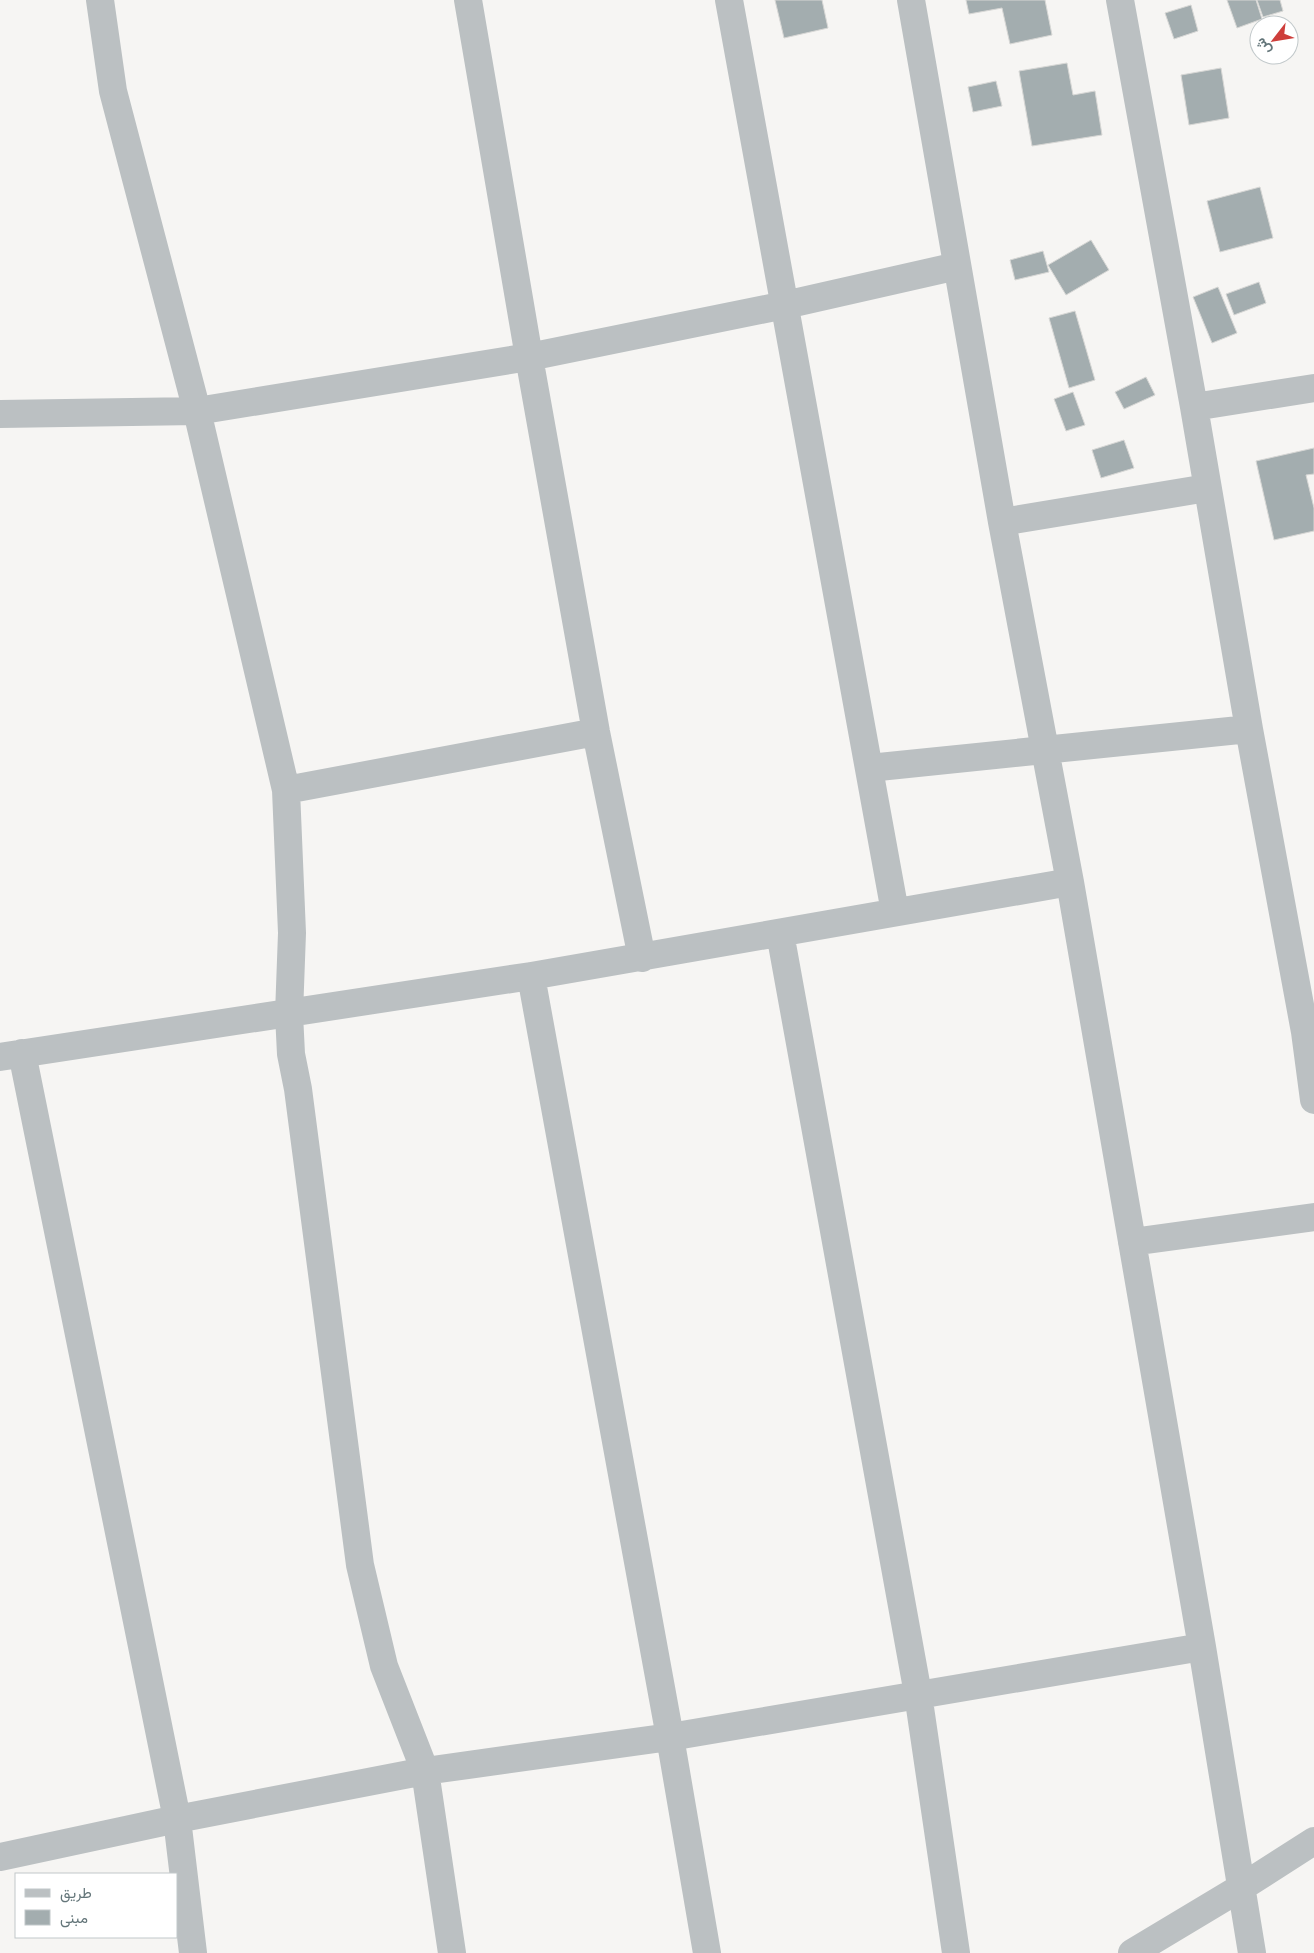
<svg xmlns="http://www.w3.org/2000/svg" width="1314" height="1953" viewBox="0 0 1314 1953" font-family="Commissioner,Vazirmatn,sans-serif">
	<rect width="100%" height="100%" fill="#f6f5f3"/>
	<path fill="#a3adaf" stroke="#d7d7d5" d="M775,0H822L828,28L784,38Z
		M966,0H1045L1052,35L1010,44L1002,8L969,14Z
		M1227,0H1256L1262,19L1237,28Z
		M1257,0H1280L1283,11L1263,17Z
		M1191,5L1198,31L1174,39L1165,13Z
		M1067,63L1073,95L1095,91L1102,135L1032,146L1019,71Z
		M1221,68L1229,118L1189,125L1181,75Z
		M996,81L1002,106L973,112L968,87Z
		M1260,187L1273,238L1220,252L1207,201Z
		M1091,240L1109,270L1066,295L1048,265Z
		M1043,251L1049,272L1015,280L1010,260Z
		M1259,282L1266,303L1234,315L1226,294Z
		M1218,287L1237,333L1212,343L1193,297Z
		M1075,311L1095,380L1069,388L1049,318Z
		M1146,377L1155,395L1124,409L1115,392Z
		M1073,392L1085,425L1066,431L1054,399Z
		M1124,440L1134,468L1101,478L1092,450Z
		M1314,448V474L1306,475L1314,508V531L1274,540L1256,461Z"/>
	<g fill="none" stroke-linecap="round" stroke-linejoin="round">
		<path stroke="#bbc0c2" stroke-width="28" d="M100,0L113,91L197,411L286,790L292,933L289,1014L291,1054L298,1089L360,1565L384,1666L425,1771L452,1953
			M468,0L529,357L596,732L642,958
			M729,0L895,912
			M911,0L1002,522L1070,882L1202,1647L1252,1953
			M1120,0L1194,407L1249,729L1305,1032L1314,1100
			M1194,407L1314,388
			M0,414L197,411L529,357L785,305L957,266
			M1002,522L1207,488
			M869,768L1249,729
			M286,790L596,732
			M780,933L918,1694L956,1953
			M531,976L670,1737L707,1953
			M22,1053L177,1819L193,1953
			M0,1057L531,976L1070,882
			M1132,1242L1314,1217
			M0,1857L177,1819L425,1771L670,1737L1202,1647
			M1132,1953L1242,1887L1314,1841"/>
	</g>
	<rect x="15" y="1873" width="162" height="65" fill="#ffffff" stroke="#c1c8ca"/>
	<rect x="25" y="1889" width="25" height="8" fill="#bbc0c2" stroke="#c1c8ca"/>
	<text x="60" y="1898" font-size="15" fill="#64767a">طريق</text>
	<rect x="25" y="1910" width="25" height="15" fill="#a3adaf" stroke="#c1c8ca"/>
	<text x="60" y="1923" font-size="15" fill="#64767a">مبنى</text>
	<g transform="translate(1274 40) rotate(239)"><circle r="24" fill="#ffffff" stroke="#c1c8ca"/>
	<path d="M0-4L9 19L0 12L-9 19Z" fill="#ce3e3b"/>
	<text y="-8" font-size="14" font-weight="bold" text-anchor="middle" fill="#64767a">ش</text>
	</g>
</svg>
